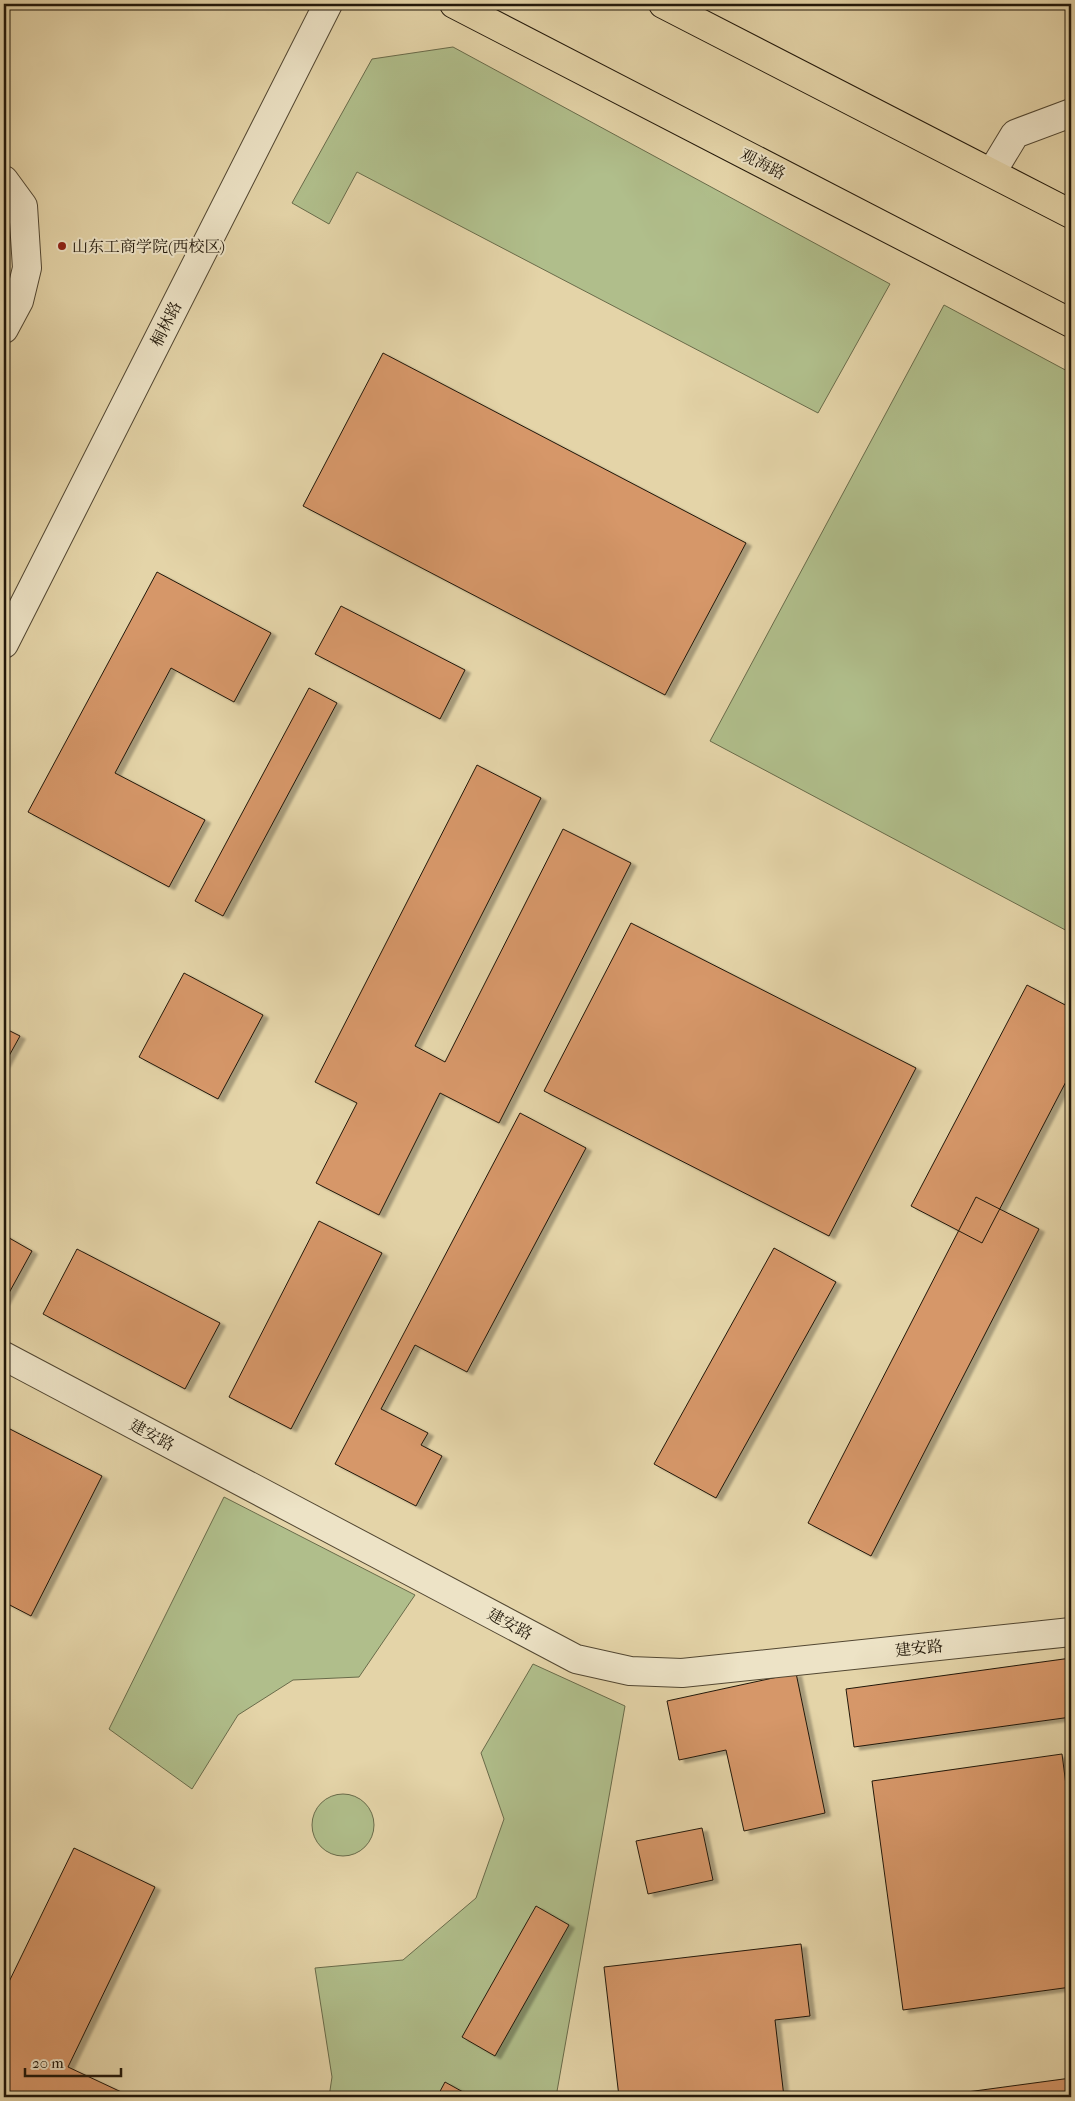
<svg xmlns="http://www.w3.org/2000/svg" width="1075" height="2101" viewBox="0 0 1075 2101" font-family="'IM FELL French Canon','Noto Serif SC',serif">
	<defs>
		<filter id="shadow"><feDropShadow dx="5.5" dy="3" stdDeviation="1" flood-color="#0004"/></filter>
	</defs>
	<rect width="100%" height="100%" fill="#e4d4a8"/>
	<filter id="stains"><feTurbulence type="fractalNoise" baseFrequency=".004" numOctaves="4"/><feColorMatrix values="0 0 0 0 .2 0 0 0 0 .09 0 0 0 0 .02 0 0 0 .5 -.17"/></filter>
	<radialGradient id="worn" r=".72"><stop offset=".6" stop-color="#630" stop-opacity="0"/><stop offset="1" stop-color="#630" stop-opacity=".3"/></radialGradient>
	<path fill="#b0be8b" stroke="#696b4a" d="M453,47L890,284L818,413L357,172L329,224L292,203L372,59Z
		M944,305L1071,373V933L710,741Z
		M224,1497L415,1595L359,1677L293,1680L238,1715L192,1789L109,1729Z
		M533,1664L625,1706L556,2097H329L332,2077L315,1968L403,1960L476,1898L504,1819L481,1753Z
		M312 1825a31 31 0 1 1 62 0a31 31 0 1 1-62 0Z"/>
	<path fill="#d69769" stroke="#22180a" filter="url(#shadow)" d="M383,353L746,543L665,695L303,506Z
		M157,572L271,633L234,702L171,668L115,773L205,820L169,887L28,812Z
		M341,606L465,670L440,719L315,654Z
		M309,688L337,703L223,916L195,901Z
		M477,765L541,798L415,1046L445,1062L563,829L631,863L499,1123L440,1093L379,1215L316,1183L357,1103L315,1082Z
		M631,923L916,1068L829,1236L544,1091Z
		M184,973L263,1015L218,1099L139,1057Z
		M1027,985L1071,1008V1072L982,1243L911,1206Z
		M4,1028L20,1036L4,1065Z
		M520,1113L586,1148L467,1372L415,1345L381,1409L428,1433L421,1445L442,1456L416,1506L335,1464Z
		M976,1197L1039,1229L871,1556L808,1523Z
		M319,1221L382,1253L291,1429L229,1397Z
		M4,1235L32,1251L4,1302Z
		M774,1248L836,1282L716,1498L654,1464Z
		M77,1249L220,1323L185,1389L43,1314Z
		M4,1426L102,1476L31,1616L4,1602Z
		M1071,1658V1717L854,1747L846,1689Z
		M796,1673L825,1813L744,1831L726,1750L679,1760L667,1701Z
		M1062,1754L1071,1824V1987L903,2010L872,1781Z
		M702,1828L713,1880L648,1894L636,1841Z
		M74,1848L155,1887L68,2067L132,2097H4V1992Z
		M536,1906L569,1925L495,2056L462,2037Z
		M801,1944L810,2016L775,2020L784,2097H619L604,1967Z
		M1071,2078V2097H930Z
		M445,2082L472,2097H437Z"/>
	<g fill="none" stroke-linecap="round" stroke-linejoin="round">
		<g stroke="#524732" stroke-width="30">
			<path id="minor" d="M4,180L23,206L27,268L19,301L4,329"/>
		</g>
		<g stroke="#524732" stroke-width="30">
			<path id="tertiary" d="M992,172L1015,134L1071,113
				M4,644L328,4
				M4,1356L576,1659L630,1671L682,1673L1071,1632"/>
		</g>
		<g stroke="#22180a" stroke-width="30">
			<path id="primary" d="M454,4L1071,323
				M663,4L1071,214"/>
		</g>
		<use href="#minor" stroke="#ede3c6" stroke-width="28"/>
		<use href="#tertiary" stroke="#ede3c6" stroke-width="28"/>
		<use href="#primary" stroke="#e4d4a8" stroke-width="28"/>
	</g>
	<circle fill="#8f2418" stroke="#ede3c6" stroke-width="2" cx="62" cy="246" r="5"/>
	<g text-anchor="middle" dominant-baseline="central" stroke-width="4" stroke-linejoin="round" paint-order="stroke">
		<g font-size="16" fill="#22180a" stroke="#ede3c6">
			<text transform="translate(763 164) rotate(27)">观海路</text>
			<text transform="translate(166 324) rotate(-63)">桐林路</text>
			<text transform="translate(152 1435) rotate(28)">建安路</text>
			<text transform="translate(510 1624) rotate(28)">建安路</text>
			<text transform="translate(919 1648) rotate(-6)">建安路</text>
		</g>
		<g font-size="16" fill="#22180a" stroke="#ede3c6" text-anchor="start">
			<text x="72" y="246">山东工商学院(西校区)</text>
		</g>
	</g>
	<rect width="1075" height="2101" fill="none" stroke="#e4d4a8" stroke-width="20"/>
	<rect x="5" y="5" width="1065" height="2091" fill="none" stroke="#22180a" stroke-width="2.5"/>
	<rect x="10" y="10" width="1055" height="2081" fill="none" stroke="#22180a"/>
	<path d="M25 2068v8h96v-8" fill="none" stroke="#22180a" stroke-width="2.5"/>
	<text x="32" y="2068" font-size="15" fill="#22180a" stroke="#ede3c6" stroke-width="4" paint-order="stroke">20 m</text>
	<rect width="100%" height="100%" filter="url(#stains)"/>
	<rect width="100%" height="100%" fill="url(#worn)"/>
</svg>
